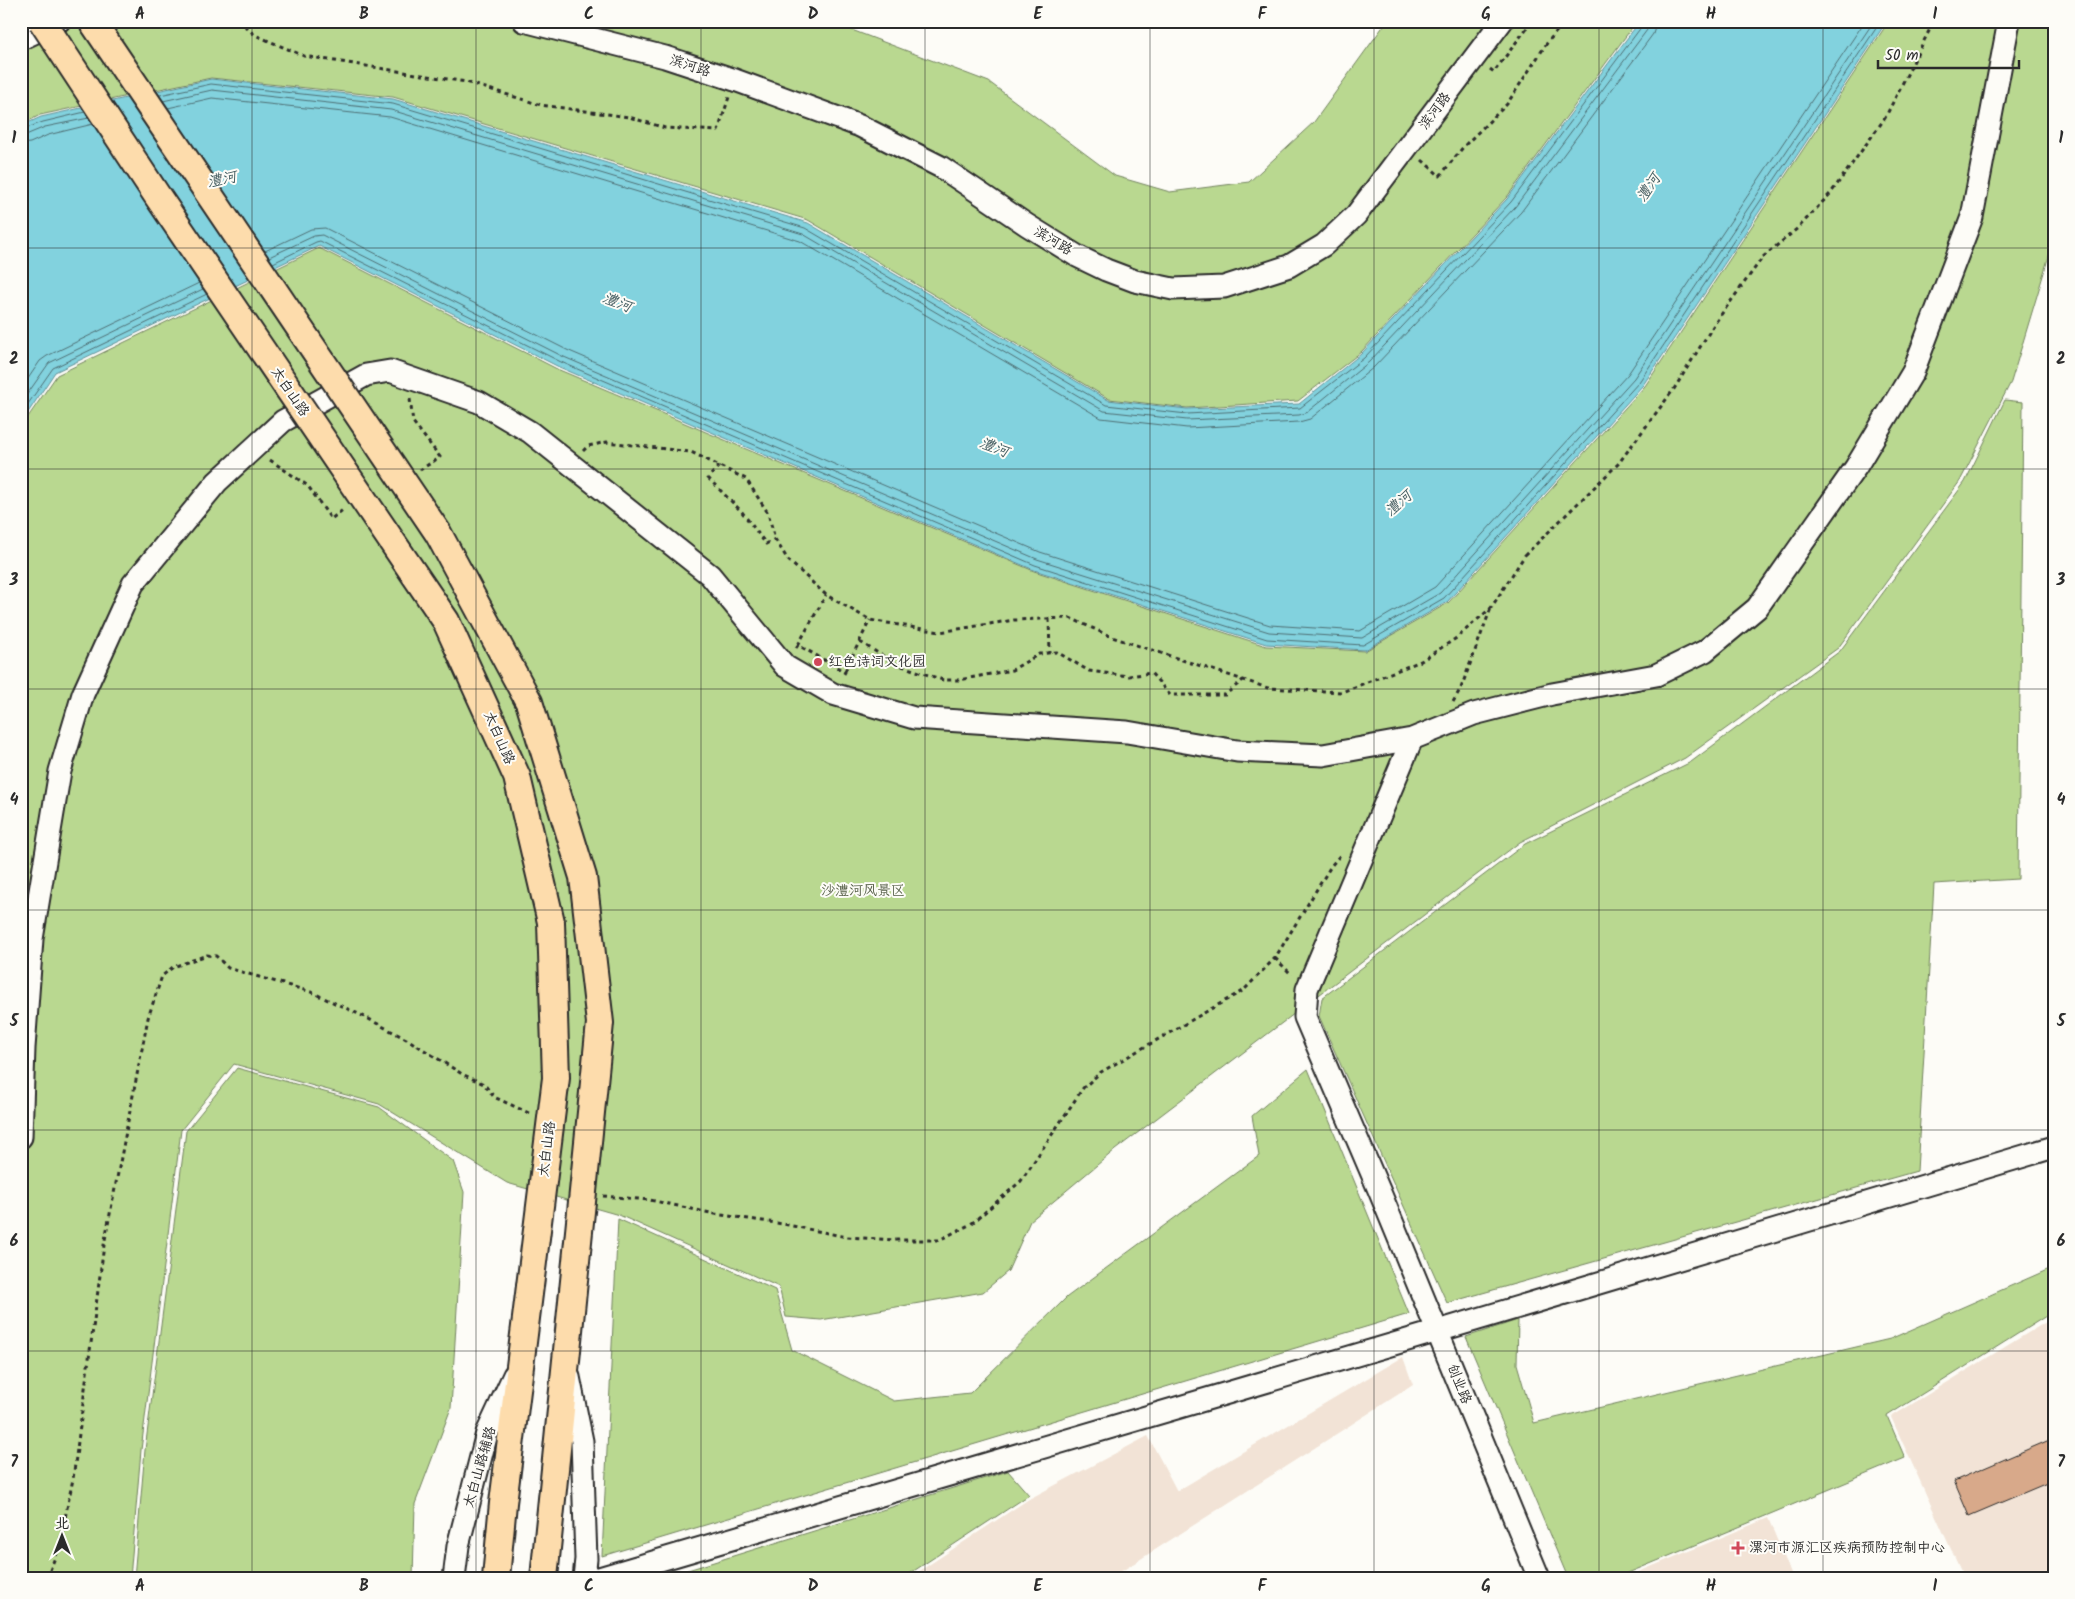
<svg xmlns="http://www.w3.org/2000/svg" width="2075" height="1599" viewBox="0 0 2075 1599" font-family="Kalam,'LXGW WenKai TC',sans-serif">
	<rect width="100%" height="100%" fill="#fdfcf7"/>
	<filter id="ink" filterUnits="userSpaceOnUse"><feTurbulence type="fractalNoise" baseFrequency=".02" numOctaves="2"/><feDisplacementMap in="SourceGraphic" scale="10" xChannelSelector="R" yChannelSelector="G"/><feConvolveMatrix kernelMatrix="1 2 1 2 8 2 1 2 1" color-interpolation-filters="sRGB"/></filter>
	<g filter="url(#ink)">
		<path fill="#f2e3d6" d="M2054,1317V1578H1964L1891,1417Z
			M1403,1357L1413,1385L1111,1578H909L1029,1499L1148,1436L1177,1491Z
			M1768,1518L1793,1578H1624Z"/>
		<path fill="#b9d890" stroke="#72825e" d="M21,21H828L989,82L1115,176L1170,192L1249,182L1314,122L1387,21H1637L1507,197L1361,352L1298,401L1187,408L1109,399L808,220L393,97L211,78L40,115L21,125Z
			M1889,21H2054V239L2011,382L1960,481L1838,648L1685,758L1520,842L1115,1150L1030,1221L1008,1271L983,1292L821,1320L786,1317L779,1287L619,1215L507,1183L379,1104L234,1064L181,1130L141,1450L130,1578H21V427L57,375L319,248L557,369L1034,571L1266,646L1365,651L1448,603L1645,386Z
			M2005,400L2023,402L2018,879L1934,884L1917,1171L1447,1303L1319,1016L1322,998L1525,844L1691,762L1840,651L1965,482Z
			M237,1068L379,1107L453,1161L464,1192L451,1408L415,1504L413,1578H134L145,1450L186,1131Z
			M1308,1069L1409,1314L602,1556L618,1219L775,1290L792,1350L894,1401L970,1393L1067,1297L1259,1156L1252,1116Z
			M2054,1267V1311L1887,1416L1905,1458L1616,1578H1568L1466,1337L1518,1320L1517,1364L1534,1423L1890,1339Z
			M1008,1471L1029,1495L903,1578H662Z"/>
		<path fill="#82d2de" stroke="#5f8f96" d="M1640,21H1887L1643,385L1447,602L1365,650L1266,644L1034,570L559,367L319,246L55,372L21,423V126L41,117L211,79L393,99L808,223L1108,400L1187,409L1299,404L1361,354L1507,199Z"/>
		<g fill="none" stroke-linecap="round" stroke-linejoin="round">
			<path stroke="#4e6e73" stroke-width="1" d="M160,95L211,84L393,104L805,228L1106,405L1187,414L1300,408L1364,358L1511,202L1642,26L1643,21
				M163,101L212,90L391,110L803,234L1104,411L1187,420L1299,415L1306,413L1369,362L1515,207L1647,30L1650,21
				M168,108L212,98L390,117L800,241L1101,418L1187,428L1299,422L1310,419L1374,367L1521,212L1653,34L1657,21
				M21,130L43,122L85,112
				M21,137L45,127L89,118
				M21,144L30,143L48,135L93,124
				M265,251L311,229L325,228L567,350L1040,552L1270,625L1360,631L1435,587L1628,374L1865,21
				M269,257L314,236L322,235L564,357L1037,559L1269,632L1362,638L1440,593L1634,378L1874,21
				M273,263L316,242L320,241L561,362L1035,565L1267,639L1363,645L1444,598L1639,382L1881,21
				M21,389L40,361L47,356L199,283
				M21,403L49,363L203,289
				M21,414L53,368L207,294"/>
		</g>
		<path fill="#d8a98a" stroke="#2b2b2b" d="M2054,1438V1480L1969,1516L1954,1481Z"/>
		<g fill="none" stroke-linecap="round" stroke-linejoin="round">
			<g stroke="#2b2b2b" stroke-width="25">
				<path id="minor" d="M524,21L665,57L735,80L860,126L941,167L1027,225L1077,256L1106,270L1135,281L1173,289L1224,287L1289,266L1324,245L1356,215L1502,21
					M21,39L59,21
					M1412,739L1307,989L1305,1017L1379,1190L1539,1578
					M21,1137L24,1048L32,939L60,771L83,694L133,584L217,482L283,421L366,375L390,371L479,402L530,432L710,575L785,666L833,694L914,718L1127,732L1237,751L1323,755L1412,739L1474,714L1552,694L1656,675L1705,651L1757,608L1856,467L1913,372L1972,217L2009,21
					M569,1377L582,1441L586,1559L584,1578
					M454,1578L458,1546L487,1433L514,1375
					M599,1578L1438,1331L2054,1147"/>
			</g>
			<g stroke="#2b2b2b" stroke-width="30">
				<path id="major" d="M496,1578L503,1503L530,1286
					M544,1578L573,1291"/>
			</g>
			<path stroke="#2b2b2b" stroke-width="3" stroke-dasharray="4 4" stroke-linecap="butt" d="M239,21L255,35L304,56L466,82L541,105L629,117L665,128L718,131L729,97
				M1933,24L1990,25
				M1490,69L1494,72L1532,21
				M1422,160L1440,176L1464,146L1507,104L1547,43L1565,21
				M410,399L413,422L440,457L420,470
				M583,451L588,446L607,442L691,452L746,479L768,513L775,539L788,560L826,595L870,620L940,632L1014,620L1070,618L1112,637L1268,688L1342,692L1421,661L1455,639L1491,608L1525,555L1618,464L1674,389L1715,323L1763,257L1798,228L1831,193L1885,118L1934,21
				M270,460L308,486L331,519L344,509
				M719,466L708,478L742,512L766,544L775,539
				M1049,619L1050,653
				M860,642L896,664L943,680H959L1012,670L1039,654L1057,652L1089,671L1129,676L1151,673L1170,695H1225L1243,680
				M798,645L826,595
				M796,648L798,645L845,672L842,677
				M845,671L870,620
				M1453,702L1461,688L1491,608
				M1275,958L1292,975
				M603,1196L650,1200L715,1214L783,1224L847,1237L895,1240H939L971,1224L1021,1181L1083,1088L1101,1072L1244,990L1275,958L1331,866L1341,854
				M47,1578L59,1547L73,1479L104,1245L148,1018L162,976L173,967L207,955L216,956L228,968L311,992L365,1017L410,1041L462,1074L484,1084L494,1097L531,1114"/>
			<use href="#minor" stroke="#fdfcf7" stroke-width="21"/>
			<use href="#major" stroke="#fddcac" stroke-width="26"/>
			<g stroke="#2b2b2b" stroke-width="30" stroke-linecap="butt">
				<path id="major-bridge" d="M42,21L156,194L446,621L517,777L551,922L556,1078L530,1286
					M92,21L438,533L529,702L583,877L600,1023L573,1291"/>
			</g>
			<use href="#major-bridge" stroke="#fddcac" stroke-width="26"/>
		</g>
	</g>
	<path fill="none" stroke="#2b2b2b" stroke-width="1" stroke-opacity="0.55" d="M252,21V1578M476,21V1578M701,21V1578M925,21V1578M1150,21V1578M1374,21V1578M1599,21V1578M1823,21V1578M21,248H2054M21,469H2054M21,689H2054M21,910H2054M21,1130H2054M21,1351H2054"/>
	<g fill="#d1495b" stroke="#fdfcf7" stroke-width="2">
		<circle cx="818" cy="662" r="5"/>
		<path d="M1735.5 1540.5h5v5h5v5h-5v5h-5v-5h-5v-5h5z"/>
	</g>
	<g text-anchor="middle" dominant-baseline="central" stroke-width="4" stroke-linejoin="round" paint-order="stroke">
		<g font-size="14" fill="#2b2b2b" stroke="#fdfcf7">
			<text transform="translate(690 66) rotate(18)">滨河路</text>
			<text transform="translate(1435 111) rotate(-53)">滨河路</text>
			<text transform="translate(1053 241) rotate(31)">滨河路</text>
			<text transform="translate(290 392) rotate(56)">太白山路</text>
			<text transform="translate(499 738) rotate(66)">太白山路</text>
			<text transform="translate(547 1149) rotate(-83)">太白山路</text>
			<text transform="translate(1459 1384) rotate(68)">创业路</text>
			<text transform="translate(480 1467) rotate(-74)">太白山路辅路</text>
		</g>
		<g font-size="14" fill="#2b2b2b" stroke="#fdfcf7" text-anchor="start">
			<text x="828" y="662">红色诗词文化园</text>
			<text x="1749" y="1548">漯河市源汇区疾病预防控制中心</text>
		</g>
		<g font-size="14" fill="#565f49" stroke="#fdfcf7">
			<text x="863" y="891">沙澧河风景区</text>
		</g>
		<g font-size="15" font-style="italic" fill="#455d61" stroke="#fdfcf7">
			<text transform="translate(222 180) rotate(-12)">澧河</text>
			<text transform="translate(1649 188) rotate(-55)">澧河</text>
			<text transform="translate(617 303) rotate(21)">澧河</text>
			<text transform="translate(994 448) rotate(21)">澧河</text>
			<text transform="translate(1399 504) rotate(-41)">澧河</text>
		</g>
	</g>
	<rect width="2075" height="1599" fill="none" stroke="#fdfcf7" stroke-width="55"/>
	<g transform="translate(62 1536)" stroke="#fdfcf7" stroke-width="4" paint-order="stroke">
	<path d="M0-4L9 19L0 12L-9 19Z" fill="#2b2b2b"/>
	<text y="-8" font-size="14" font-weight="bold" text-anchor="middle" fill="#2b2b2b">北</text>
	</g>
	<path d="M1878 60v8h141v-8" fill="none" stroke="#2b2b2b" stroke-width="2.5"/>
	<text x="1885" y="60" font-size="15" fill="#2b2b2b" stroke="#fdfcf7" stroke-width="4" paint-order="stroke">50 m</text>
	<rect x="28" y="28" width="2020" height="1544" fill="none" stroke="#2b2b2b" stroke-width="2"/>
	<g font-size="16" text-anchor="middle" font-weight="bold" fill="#2b2b2b">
		<text x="140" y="19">A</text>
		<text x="364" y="19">B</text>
		<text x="589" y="19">C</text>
		<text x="813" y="19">D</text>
		<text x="1038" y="19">E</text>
		<text x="1262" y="19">F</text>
		<text x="1486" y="19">G</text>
		<text x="1711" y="19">H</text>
		<text x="1935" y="19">I</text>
		<text x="14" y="143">1</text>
		<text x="2061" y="143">1</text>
		<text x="14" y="364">2</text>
		<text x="2061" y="364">2</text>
		<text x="14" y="585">3</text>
		<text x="2061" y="585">3</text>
		<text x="14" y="805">4</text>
		<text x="2061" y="805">4</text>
		<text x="14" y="1026">5</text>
		<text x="2061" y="1026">5</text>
		<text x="14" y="1246">6</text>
		<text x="2061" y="1246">6</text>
		<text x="14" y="1467">7</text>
		<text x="2061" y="1467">7</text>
		<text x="140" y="1591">A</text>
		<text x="364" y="1591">B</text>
		<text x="589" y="1591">C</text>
		<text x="813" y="1591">D</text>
		<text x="1038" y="1591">E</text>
		<text x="1262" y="1591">F</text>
		<text x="1486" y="1591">G</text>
		<text x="1711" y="1591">H</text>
		<text x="1935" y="1591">I</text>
	</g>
</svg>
